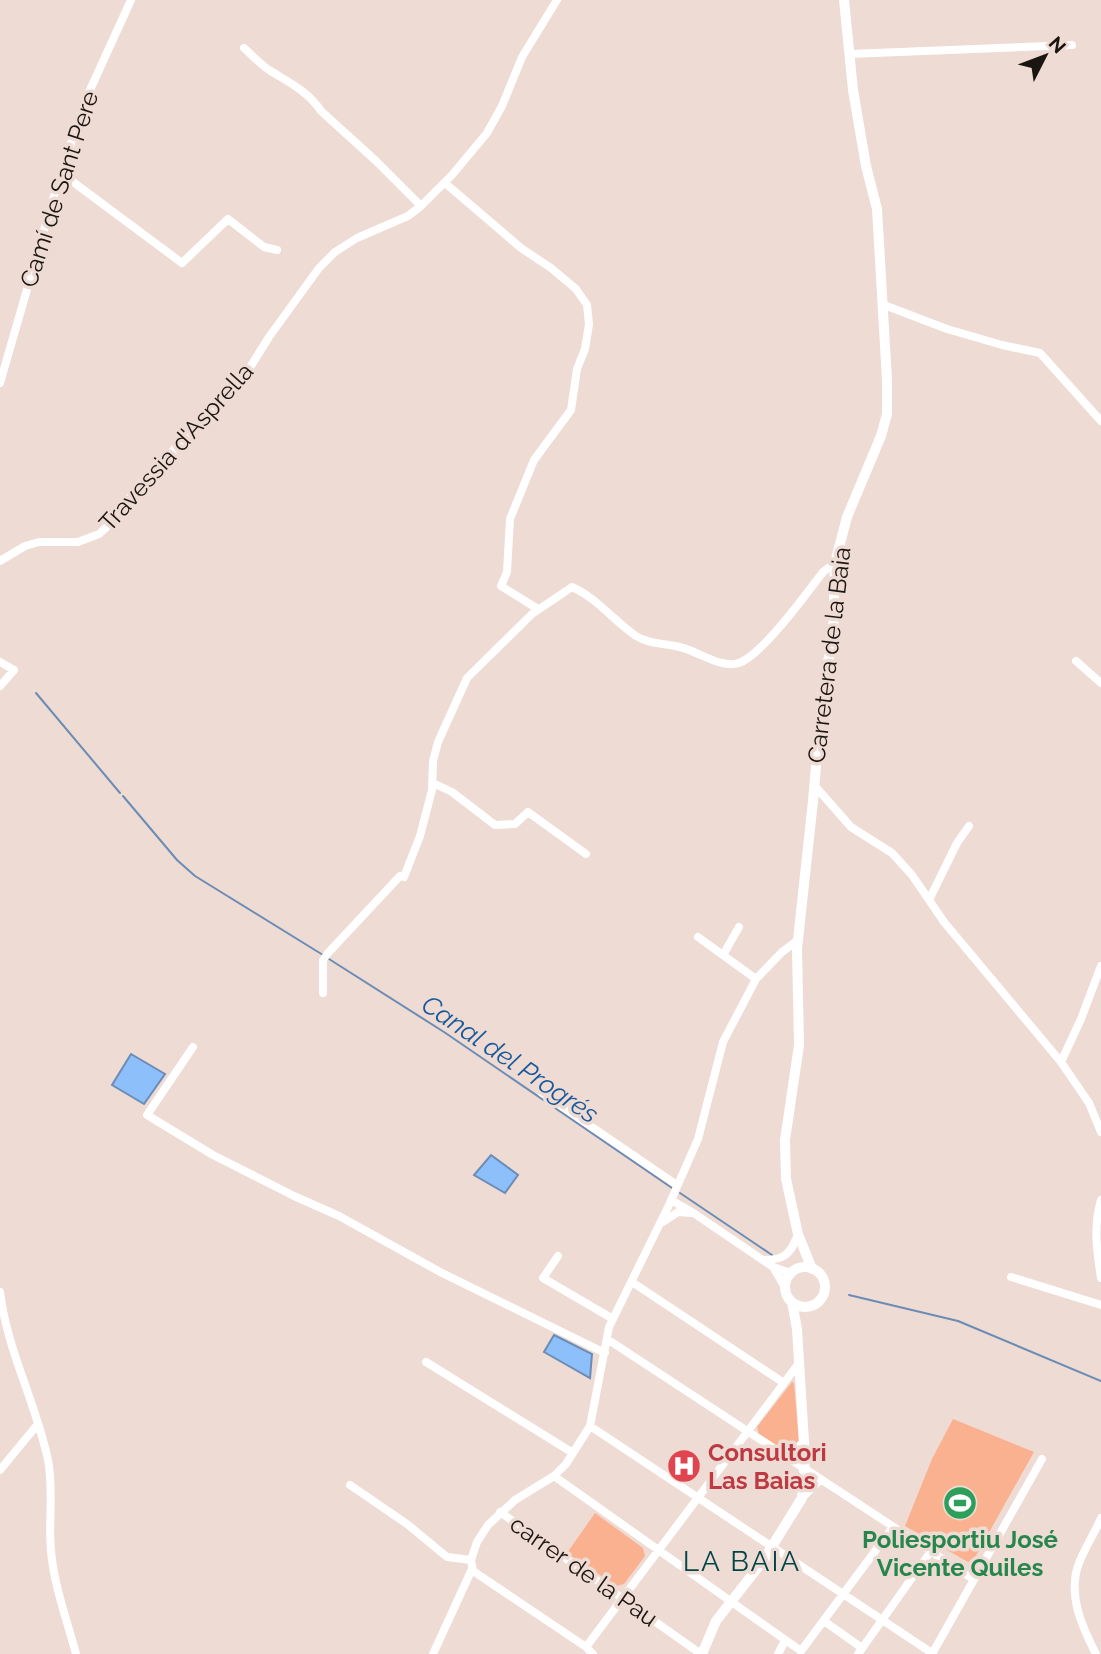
<svg xmlns="http://www.w3.org/2000/svg" width="1101" height="1654" viewBox="0 0 1101 1654" font-family="Raleway,sans-serif">
	<rect width="100%" height="100%" fill="#eedbd3"/>
	<path fill="#fab18f" d="M792,1382L794,1383L799,1444L785,1451L759,1434L757,1427Z
		M953,1419L1034,1452L973,1561L968,1562L905,1526L932,1459Z
		M595,1513L643,1548L645,1556L624,1584L616,1586L567,1553Z"/>
	<path fill="#8dbffb" stroke="#6b8cb5" stroke-width="2" d="M131,1054L165,1074L144,1104L112,1085Z
		M491,1155L518,1175L505,1193L474,1175Z
		M554,1335L592,1354L590,1378L544,1352Z"/>
	<g fill="none" stroke-linecap="round" stroke-linejoin="round">
		<path stroke="#6b8cb5" stroke-width="2" d="M36,693L120,793
			M123,796L177,860L195,876L323,955
			M329,959L444,1032L672,1188
			M680,1193L772,1255
			M849,1295L958,1321L1101,1381"/>
		<path stroke="#fff" stroke-width="8" d="M244,48C252,55 260,64 269,70C288,82 308,91 321,111L375,160L421,206
			M849,54L1072,45
			M61,173L182,263L228,219L264,247L277,250
			M445,183L521,248L551,268L576,289L587,305L589,324L585,349L577,369L571,410L534,460L510,519L507,572L501,586L538,609
			M884,305L947,329L1002,345L1040,353L1101,421
			M0,383L54,196L84,103L131,0
			M0,561L25,546L39,542H78L99,534L109,525L138,486L242,380L269,337L319,268L335,252L357,238L408,216L421,206L452,175L487,133L502,106L522,57L557,0
			M1076,661L1101,683
			M0,662L14,670L0,686
			M433,783L452,792L495,825L515,824L528,812L586,854
			M814,785L851,827L892,853L912,875L944,922L1061,1062L1089,1103L1101,1132
			M404,877L420,836L432,790L433,761L438,742L467,678L532,614L572,587C597,598 613,620 636,636C650,645 667,643 683,648C699,652 722,669 739,663C762,655 807,593 823,572L835,563
			M930,898L957,843L969,826
			M698,937L756,979
			M723,955L739,927
			M323,993V960L328,953L400,876
			M193,1047L147,1115L213,1155L294,1196L339,1216L442,1273L605,1353
			M1061,1062L1081,1019L1101,966
			M542,1093L677,1185
			M671,1200L695,1214L773,1267L791,1273
			M1101,1200C1093,1227 1097,1252 1101,1278
			M663,1222L678,1212L692,1213
			M558,1256L543,1278L613,1319
			M764,1260C782,1260 790,1255 796,1239
			M773,1267L786,1289
			M1011,1277L1101,1305
			M632,1282L784,1383
			M0,1292C7,1350 36,1403 48,1460C54,1490 48,1521 51,1551C54,1586 67,1620 76,1654
			M607,1339L973,1579
			M426,1362L573,1453
			M590,1426L932,1653
			M779,1453L797,1448L803,1442
			M0,1470L38,1424
			M554,1476L801,1651L893,1527
			M350,1485L407,1524L447,1557L471,1560
			M802,1498L820,1480
			M500,1512L701,1654
			M824,1621L862,1648
			M586,1647L799,1363
			M433,1654L472,1569
			M593,1654L586,1647L473,1571L471,1560L477,1542L488,1525L515,1500L554,1476L566,1464L590,1426L609,1327L669,1205L698,1139L723,1042L756,979L782,952L798,940
			M778,1654L785,1641
			M858,1654L931,1551
			M932,1654L1042,1459
			M1096,1654C1082,1627 1067,1594 1079,1563C1085,1547 1095,1533 1101,1518"/>
		<path stroke="#fff" stroke-width="10" d="M785 1287a20 20 0 1 1 40 0a20 20 0 1 1-40 0Z
			M812,1269L798,1234L786,1179L785,1140L799,1045L797,949L813,801L822,696L833,634L835,563L847,517L881,436L887,414V380L877,209L866,166L853,90L844,0
			M702,1654L716,1621L763,1561L802,1498L805,1458L797,1329L792,1302"/>
	</g>
	<defs>
		<g id="hospital-disc" transform="scale(1.75)"><circle r="9.5" fill="#e0444e" stroke="#eedbd3"/><path d="M-5-5h3v3.5h4V-5h3V5h-3V1.5h-4V5h-3Z" fill="#fff"/></g>
		<g id="stadium-disc" transform="scale(1.75)"><circle r="9.5" fill="#2e9e5b" stroke="#eedbd3"/><path d="M0-5a6.5 5 0 1 0 0 10a6.5 5 0 1 0 0-10ZM-3.5-1.8h7v3.6h-7Z" fill="#fff"/></g>
	</defs>
	<g fill-rule="evenodd">
		<use href="#hospital-disc" x="684" y="1466"/>
		<use href="#stadium-disc" x="960" y="1503"/>
	</g>
	<g text-anchor="middle" dominant-baseline="central" stroke-width="7" stroke-linejoin="round" paint-order="stroke">
		<g font-size="24" fill="#1b1512" stroke="#eedbd3">
			<text transform="translate(59 189) rotate(-72)">Camí de Sant Pere</text>
			<text transform="translate(176 447) rotate(-48)">Travessia d'Asprella</text>
			<text transform="translate(829 655) rotate(-83)">Carretera de la Baia</text>
			<text transform="translate(584 1571) rotate(35)">carrer de la Pau</text>
		</g>
		<g font-size="24" font-weight="bold" fill="#be3a42" stroke="#eedbd3" text-anchor="start">
			<text x="708" y="1452">Consultori<tspan x="708" dy="28">Las Baias</tspan></text>
		</g>
		<g font-size="24" font-weight="bold" fill="#27864d" stroke="#eedbd3">
			<text x="960" y="1539">Poliesportiu José<tspan x="960" dy="28">Vicente Quiles</tspan></text>
		</g>
		<g font-size="26" font-style="italic" fill="#19589b" stroke="#eedbd3">
			<text transform="translate(510 1059) rotate(34)">Canal del Progrés</text>
		</g>
		<g font-size="28" letter-spacing="2" fill="#014546" stroke="#eedbd3">
			<text x="742" y="1561">LA BAIA</text>
		</g>
	</g>
	<g transform="translate(1045 56) rotate(48)" stroke="#eedbd3" stroke-width="5" paint-order="stroke">
	<path d="M0-5L12 26L0 18L-12 26Z" fill="#1b1512"/>
	<text y="-10" font-size="19" font-weight="bold" text-anchor="middle" fill="#1b1512">N</text>
	</g>
</svg>
